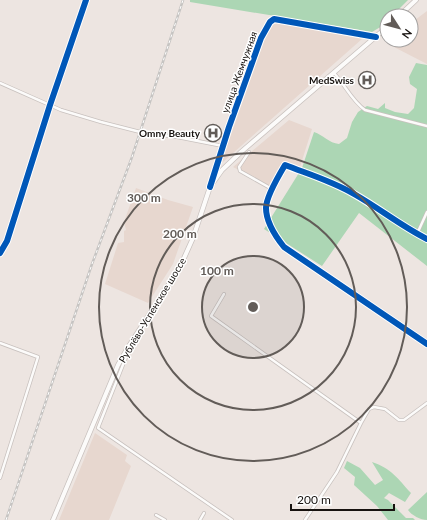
<svg xmlns="http://www.w3.org/2000/svg" width="427" height="520" viewBox="0 0 427 520" font-family="Lato,sans-serif">
	<rect width="100%" height="100%" fill="#ede5e1"/>
	<path fill="#e7d7cf" d="M427,11V64L392,46L384,36L387,33V40H411V23Z
		M278,22L362,39L223,162L222,160L269,27Z
		M289,120L312,129L299,170L284,163L271,187L233,167Z
		M136,188L168,200L193,207L173,264L148,303L105,284L118,243L124,242V231L126,230L124,222Z
		M95,433L127,455L125,461L131,466L109,520H59Z"/>
	<path fill="#acd6b4" d="M190,0H408L392,16H387V21L382,26L372,32L190,2Z
		M416,63L427,65V266L359,213L322,266L264,229L302,168L314,132C323,135 329,143 339,144L347,138L352,122L358,112L367,106L378,109L385,103V108L395,112L408,114L414,108L417,89L410,84L409,77Z
		M347,461L360,468L375,485L383,480L372,462C391,468 398,479 411,493L405,502L389,493L384,498L388,500L406,518H413L415,520H388L377,506L354,485L355,477L344,468Z
		M427,492V520C421,520 411,515 408,510Z"/>
	<g fill="none" stroke-linecap="round" stroke-linejoin="round">
		<g stroke="#c8c1be" stroke-width="4">
			<path id="street" d="M334,73C345,85 352,101 365,110L427,126
				M0,83L61,110L101,122L152,135L172,136L223,146
				M249,152L239,167L240,171L272,189
				M211,183L229,127L261,38L270,22L274,19L375,37
				M417,234L427,212
				M427,239C401,226 379,208 354,194C332,181 308,174 285,165C279,175 266,197 266,208C266,222 276,237 284,247L427,344
				M0,253L7,241L50,105L86,0
				M224,294L211,316L361,423
				M0,343L38,357L0,478
				M130,347L98,428L232,520
				M156,515L165,520
				M200,520L204,513
				M305,520L337,472L361,423L369,409L374,407L385,409L399,420H404L427,403"/>
		</g>
		<g stroke="#c8c1be" stroke-width="5.5">
			<path id="secondary" d="M399,16L416,0
				M53,520L118,365L127,349L180,267L193,238L210,187L222,170L241,152L387,27"/>
		</g>
		<use href="#street" stroke="#fcfbfa" stroke-width="2.5"/>
		<use href="#secondary" stroke="#fcfbfa" stroke-width="4"/>
		<g stroke="#c6c4c2" stroke-width="2.5">
			<path id="rail" d="M6,520L92,264L132,157L183,0"/>
		</g>
		<use href="#rail" stroke="#fff" stroke-width="1" stroke-dasharray="3" stroke-linecap="butt"/>
		<g stroke="#fff" stroke-width="8">
			<path id="cycleway" d="M210,187L229,127L261,38L270,22L274,19L376,37
				M427,239C401,226 379,208 354,194C332,181 308,174 285,165C279,175 266,197 266,208C266,222 276,237 284,247L427,344
				M0,253L7,241L50,105L86,0"/>
		</g>
		<use href="#cycleway" stroke="#0057b8" stroke-width="6"/>
	</g>
	<circle cx="253" cy="307" r="51" fill="#625c58" fill-opacity=".12"/>
	<g fill="none" stroke="#625c58" stroke-width="2">
		<circle cx="253" cy="307" r="51"/>
		<circle cx="253" cy="307" r="103"/>
		<circle cx="253" cy="307" r="154"/>
	</g>
	<defs>
		<g id="hospital-ring" transform="scale(0.9)"><circle r="9.5" fill="#fff" stroke="#625c58" stroke-width="1.5"/><path d="M-5-5h3v3.5h4V-5h3V5h-3V1.5h-4V5h-3Z" fill="#625c58"/></g>
	</defs>
	<g fill-rule="evenodd">
		<use href="#hospital-ring" x="367" y="80"/>
		<use href="#hospital-ring" x="213" y="133"/>
	</g>
	<g text-anchor="middle" dominant-baseline="central" stroke-width="3" stroke-linejoin="round" paint-order="stroke">
		<g font-size="10" fill="#17120f" stroke="#fff">
			<text transform="translate(239 72) rotate(-70)">улица Жемчужная</text>
			<text transform="translate(152 310) rotate(-59)">Рублёво-Успенское шоссе</text>
		</g>
		<g font-size="10" font-weight="bold" fill="#17120f" stroke="#fff" text-anchor="end">
			<text x="354" y="80">MedSwiss</text>
			<text x="200" y="133">Omny Beauty</text>
		</g>
	</g>
	<circle cx="253" cy="307" r="6" fill="#625c58" stroke="#fff" stroke-width="2"/>
	<g font-size="12" text-anchor="middle" font-weight="bold" fill="#625c58" stroke="#fff" stroke-width="3" stroke-linejoin="round" paint-order="stroke">
		<text x="144" y="202">300 m</text>
		<text x="180" y="238">200 m</text>
		<text x="217" y="275">100 m</text>
	</g>
	<g transform="translate(399 28) rotate(126)"><circle r="19" fill="#ffffff" stroke="#a2a09f"/>
	<path d="M0-3L7 15L0 10L-7 15Z" fill="#625c58"/>
	<text y="-6" font-size="11" font-weight="bold" text-anchor="middle" fill="#17120f">N</text>
	</g>
	<path d="M291 504v6h103v-6" fill="none" stroke="#17120f" stroke-width="2"/>
	<text x="297" y="504" font-size="12" fill="#17120f" stroke="#ffffff" stroke-width="3" paint-order="stroke">200 m</text>
</svg>
